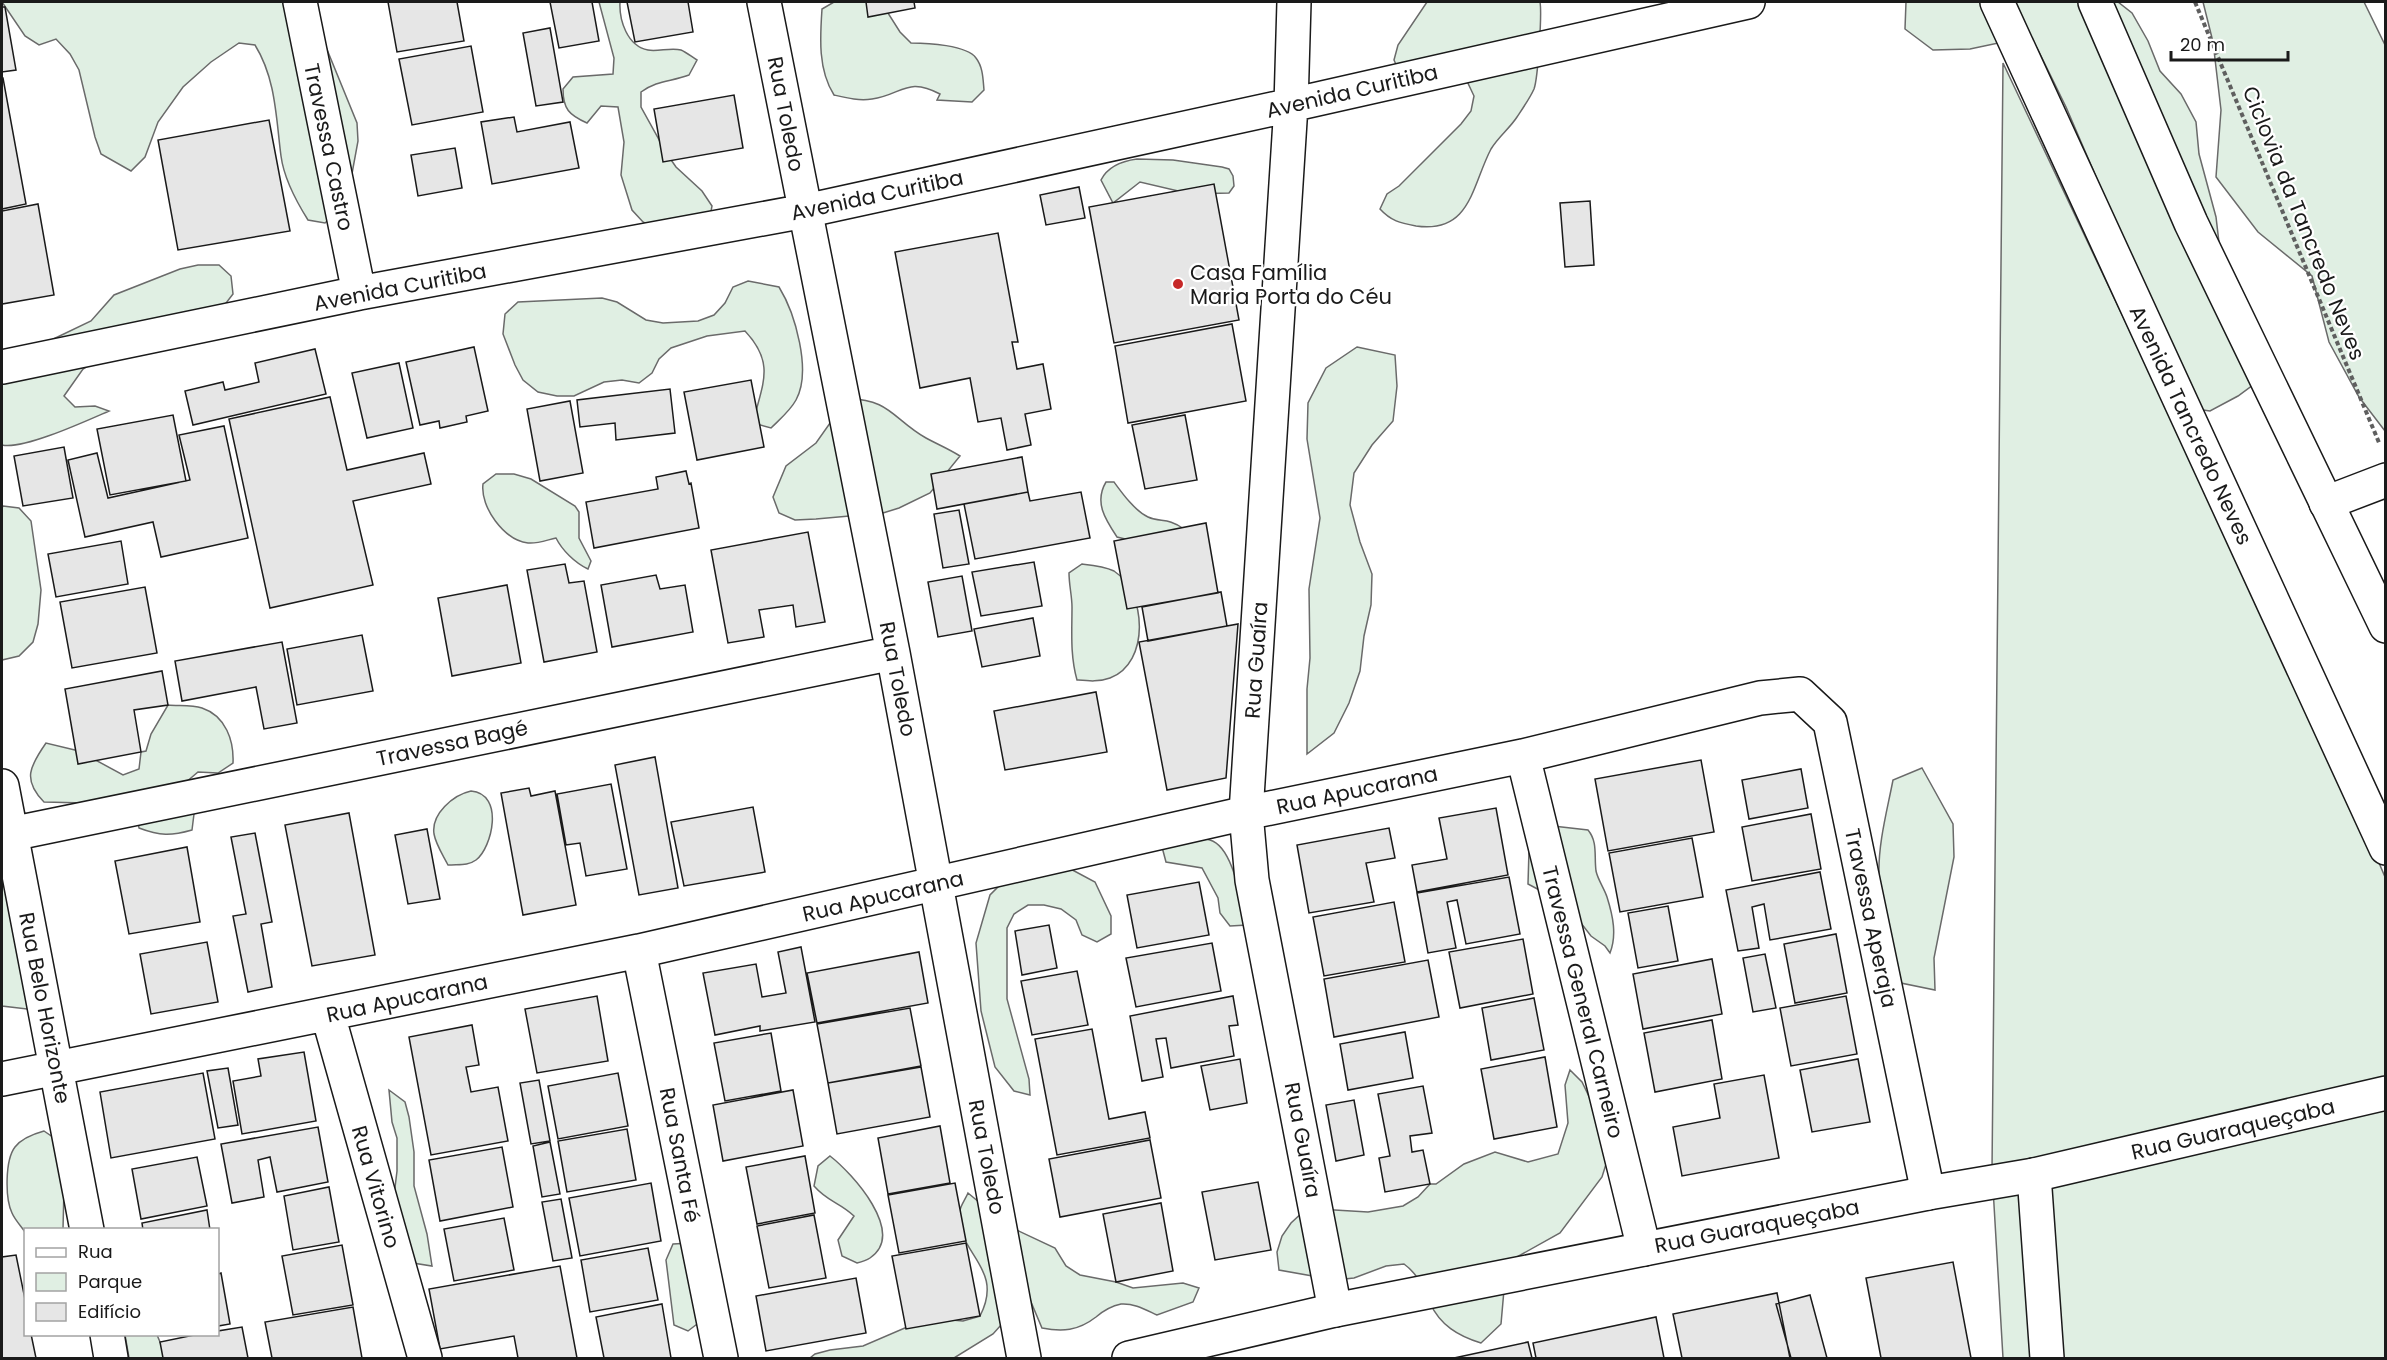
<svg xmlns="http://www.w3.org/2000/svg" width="2387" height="1360" viewBox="0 0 2387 1360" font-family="Poppins,sans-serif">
	<rect width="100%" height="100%" fill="#fff"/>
	<path fill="#e0efe3" stroke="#6a6a6a" stroke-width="1.5" d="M2,2H289L319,30L357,123L358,141L349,190L341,208L325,223L308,220C296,201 284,179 281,156C276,118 276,79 255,45L239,43L211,62L183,87L158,122L145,157L131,171L101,154L95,137L79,70L70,54L56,39L39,45L25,36Z
		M599,2H620C619,20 627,46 648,50C658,52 671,47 681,50C686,52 692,57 697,60L689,75C670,82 658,80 641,92V107L667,154L676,167L702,191L712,206L709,222L657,230L643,222L632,210L621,175L624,142L618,107L601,106L587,123C569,115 563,109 563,89L573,77L613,74L614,58Z
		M834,2H881L900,32L911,43C927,43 967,45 976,58C983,67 983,79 984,90L972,102L937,100L940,94C907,76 902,95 872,99C859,101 847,98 834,95C818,70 820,38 822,9Z
		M1427,2H1540C1542,14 1538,78 1534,89C1530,98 1523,108 1517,117C1510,128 1498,137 1491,149C1472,185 1471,234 1416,226C1400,223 1391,221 1380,209L1387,194L1399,186L1461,124L1471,111L1474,96L1465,77L1401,76L1394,60L1398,45Z
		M1906,2H2118L2132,13L2148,41L2160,71L2181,94L2196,122L2199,154L2216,217L2220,251L2246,311L2267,343L2265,376L2238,396L2210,411L2196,409L2066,107L2037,48L2003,42L1970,49L1933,50L1905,29Z
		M2203,2H2364L2385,45V431L2359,397L2329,342L2312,276L2258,232L2216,177L2221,110L2213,42Z
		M2003,63L2356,809L2385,877V1358H2003L1992,1171Z
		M1137,159L1173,160L1222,167L1229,169L1233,176L1234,186L1229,193L1191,194L1140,182L1113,203L1101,180C1108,166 1122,161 1137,159Z
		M198,265H219L231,276L233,294L223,307L97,360L83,369L64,396L75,407L95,406L109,411C86,421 23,450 2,445V379L43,344L91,321L114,295L180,269Z
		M748,281L779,287C795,313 812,371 796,400C790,411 780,419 771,428L753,423C762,384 776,364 745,331L707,336L671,348L659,359L652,373L639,383L622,380L604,382L574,396H557L538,392L523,380L515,365L503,334L505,314L518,302L602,298L617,302L646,320L663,323L698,321L714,315L725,303L733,287Z
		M1357,347L1395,355L1397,386L1393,421L1372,445L1354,473L1350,505L1360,542L1372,574L1371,605L1364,636L1360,671L1349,703L1334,733L1307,754V689L1310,658L1309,589L1320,518L1307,439L1308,403L1326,368Z
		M847,399C889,398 894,420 926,438C937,444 949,449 960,456L930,493L899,508L883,513L816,519L795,520L779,513L773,497L786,466L816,443Z
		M496,474H514L531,479L575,506L579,512V538L591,561L588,569C575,563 562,550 556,538C547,540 537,544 528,543C504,540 480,507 483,484Z
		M1106,482H1114C1122,493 1135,511 1148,517C1161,523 1167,517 1184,529L1129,540L1117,537C1105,519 1094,502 1106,482Z
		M3,506L19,508L31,521L41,590L38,624L33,642L19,656L2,660V508Z
		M1082,564C1092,565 1104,566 1114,571C1147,593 1150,663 1110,678C1099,682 1089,681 1077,680C1070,655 1072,632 1072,607C1072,596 1069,585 1069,573Z
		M168,705C179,706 192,705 202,708C226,716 234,741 233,763L218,773L198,772L185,783V800L194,814L192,830C171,836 160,836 139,828L136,810L85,803L44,802C22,780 30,766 46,743L79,751L123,775L139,769L141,752L146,751L151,734Z
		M1922,768L1953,824L1954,857L1934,958L1935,990L1901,983C1892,951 1880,909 1879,875C1878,844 1887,811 1893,780Z
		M471,791C505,794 492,848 476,860C468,866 458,864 448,865C443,855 436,845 434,834C431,814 453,795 471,791Z
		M1553,826L1588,830C1598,842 1594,856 1596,871C1598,880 1604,888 1607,897C1613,916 1617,935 1610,953L1605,946L1591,936L1574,914L1545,893L1528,884L1529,850Z
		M1195,839C1199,839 1205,838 1210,840C1234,847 1241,903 1247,925L1230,926L1220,913L1218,898L1202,868L1166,862L1162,847Z
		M1065,866L1095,882L1111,916V934L1097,942L1082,935L1076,920L1061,909L1044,905H1028L1014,914L1007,928V999L1029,1079L1030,1095L1014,1091L995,1067L981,1011L976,943L990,895L1002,883Z
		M2,883L13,893L34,995L27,1009L2,1006Z
		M1570,1070L1582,1082L1596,1111L1607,1161L1602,1177L1560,1233L1515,1258L1504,1290L1501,1324L1481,1343C1458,1336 1440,1325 1430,1303C1422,1287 1419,1275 1404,1264L1386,1266L1354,1278L1335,1280L1279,1270L1277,1252L1282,1236L1291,1223L1304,1211L1318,1209L1368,1212L1403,1206L1418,1197L1430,1184H1436L1464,1164L1495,1152L1528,1162L1558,1154L1568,1123L1565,1085Z
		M389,1090L405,1102L409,1117L414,1152V1186L427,1234L432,1266L413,1263L393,1204L397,1171V1138L392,1122Z
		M44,1131L57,1140L64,1188L63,1229L26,1230L25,1232C21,1226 15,1220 12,1213C5,1198 5,1160 15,1147C22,1138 33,1134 44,1131Z
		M830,1156C852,1173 907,1233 870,1258C867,1260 861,1262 857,1263L842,1256L838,1240L854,1216C839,1202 828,1202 814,1186L818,1166Z
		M968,1193L1008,1226L1055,1248L1066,1266L1080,1275L1116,1282L1133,1288L1183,1283L1199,1288L1193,1302L1157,1315C1146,1310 1134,1303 1121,1304C1111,1306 1103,1311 1096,1317C1078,1331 1062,1332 1042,1328L1028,1295L993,1334L954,1358H810L815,1354L830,1350L863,1346L928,1318L963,1321L980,1316C1006,1266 953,1253 960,1210C961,1205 966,1198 968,1193Z
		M691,1243L701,1321L688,1331L674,1325L666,1260L673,1244Z
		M125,1335H157L167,1358H129Z"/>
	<path fill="#e6e6e6" stroke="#1a1a1a" stroke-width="1.5" d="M388,2H457L464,41L397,52Z
		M550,2H592L599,41L559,48Z
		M627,2H688L693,32L635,42Z
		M866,2H914L915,8L868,17Z
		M2,7H5L16,70L2,72Z
		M550,28L563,102L536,106L523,33Z
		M471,46L483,112L412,125L399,59Z
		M2,78H3L26,204L2,209Z
		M734,95L743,148L663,162L654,109Z
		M514,117L517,132L570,122L579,168L492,184L481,122Z
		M269,120L290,231L178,250L158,140Z
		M455,148L462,188L418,196L411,155Z
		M1214,184L1239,320L1114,343L1089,207Z
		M1079,187L1085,218L1046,225L1040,195Z
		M1590,201L1594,265L1565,267L1560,203Z
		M38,204L54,295L2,304V211Z
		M998,233L1018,342H1012L1017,369L1043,364L1051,409L1025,414L1031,445L1007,450L1001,418L978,422L970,378L920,388L895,252Z
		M1232,324L1246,401L1128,423L1115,346Z
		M474,347L488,411L466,416L467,422L440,428L439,421L420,425L406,362Z
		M315,349L326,394L193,425L185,391L223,382L225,390L259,382L255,363Z
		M399,363L413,428L367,438L352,373Z
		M751,380L764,447L697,460L684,392Z
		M670,389L675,433L616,440L615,423L580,427L577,400Z
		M330,397L347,470L424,453L431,484L353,501L373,585L270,608L229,419Z
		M570,401L583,473L540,481L527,409Z
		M173,415L186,481L110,495L97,429Z
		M1185,415L1197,480L1145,489L1132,425Z
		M224,426L248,538L161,557L153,522L85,537L68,460L97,453L108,498L190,480L179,435Z
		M64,447L73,498L23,506L14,456Z
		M1022,457L1028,492L937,509L931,474Z
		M686,471L689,484L691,483L699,528L594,548L586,502L658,489L656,477Z
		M1028,492L1030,501L1081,492L1090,538L975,559L964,504Z
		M959,510L969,564L943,568L934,514Z
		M1206,523L1218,593L1127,609L1114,541Z
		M808,532L825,622L796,627L793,605L759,610L764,637L728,643L711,550Z
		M121,541L128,584L56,597L48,554Z
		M1034,562L1042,606L981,616L972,572Z
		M565,564L569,583L584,581L597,652L544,662L527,570Z
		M656,575L660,589L685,585L693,632L612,647L601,585Z
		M962,576L972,631L938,637L928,582Z
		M507,585L521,663L452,676L438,598Z
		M145,587L157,653L72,668L60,602Z
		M1221,592L1227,626L1148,641L1142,607Z
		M1033,618L1040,656L982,667L974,629Z
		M1238,624L1226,778L1167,790L1139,642Z
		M362,635L373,691L297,705L287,649Z
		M282,642L297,723L264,729L256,687L182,701L175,661Z
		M162,671L168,705L134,710L141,752L78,764L65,689Z
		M1096,692L1107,752L1005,770L994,711Z
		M655,757L678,888L639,895L615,765Z
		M1701,760L1714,832L1608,851L1595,779Z
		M1801,769L1808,808L1749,819L1742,780Z
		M611,784L627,869L586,876L580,843L566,845L557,794Z
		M529,788L531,796L555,791L576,905L523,915L501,793Z
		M753,807L765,872L684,886L671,822Z
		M1496,808L1508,875L1417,892L1412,865L1447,859L1439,818Z
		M349,813L375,955L312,966L285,825Z
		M1811,814L1821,869L1752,881L1742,827Z
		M1389,828L1395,858L1366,863L1374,902L1309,913L1297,845Z
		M427,829L440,899L408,904L395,835Z
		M255,833L272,922L261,924L272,987L248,992L233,916L246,914L231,837Z
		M1692,838L1703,897L1620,912L1609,853Z
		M187,847L200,922L129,934L115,861Z
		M1820,872L1831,929L1770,940L1764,904L1752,907L1759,948L1738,951L1726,890Z
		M1509,877L1520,934L1466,944L1457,900L1447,902L1456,948L1428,953L1417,893Z
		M1199,882L1209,935L1137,948L1127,895Z
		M1394,902L1405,962L1324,976L1313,917Z
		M1668,906L1678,961L1638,968L1628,913Z
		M1049,925L1057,968L1022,975L1015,931Z
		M1836,934L1847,993L1795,1003L1784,944Z
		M1523,939L1533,994L1460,1008L1449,952Z
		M207,942L218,1002L151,1014L140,954Z
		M1212,943L1221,991L1136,1007L1126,958Z
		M801,947L815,1022L760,1031V1026L715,1035L703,973L756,964L762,997L786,993L778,952Z
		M919,952L928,1003L817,1023L807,973Z
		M1765,954L1776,1008L1753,1012L1743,958Z
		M1712,959L1722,1014L1643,1029L1633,974Z
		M1428,960L1439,1017L1334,1037L1324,979Z
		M1077,971L1088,1025L1032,1035L1021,981Z
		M597,996L608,1061L537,1073L525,1009Z
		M1233,996L1238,1025L1229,1026L1234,1056L1171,1068L1166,1038L1156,1039L1163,1077L1142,1081L1130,1016Z
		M1846,996L1857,1054L1791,1066L1780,1008Z
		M1534,998L1544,1050L1491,1060L1482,1008Z
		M910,1008L921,1066L828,1083L817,1024Z
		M1712,1020L1722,1079L1655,1092L1644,1033Z
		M472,1025L479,1065L466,1067L471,1092L498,1087L508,1141L431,1155L409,1037Z
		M1092,1029L1109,1119L1145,1112L1150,1138L1057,1155L1035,1039Z
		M1405,1032L1413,1078L1348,1090L1340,1044Z
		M771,1033L781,1091L725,1101L714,1043Z
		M304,1052L316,1121L242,1134L233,1081L261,1076L258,1059Z
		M1545,1057L1557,1127L1494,1139L1481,1069Z
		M1240,1059L1247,1103L1210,1110L1201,1066Z
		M1858,1059L1870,1122L1812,1132L1800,1070Z
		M921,1067L930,1117L837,1134L828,1083Z
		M228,1068L238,1125L218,1128L207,1071Z
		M203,1073L215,1139L111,1158L100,1092Z
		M618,1073L628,1126L558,1139L548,1086Z
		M1764,1075L1779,1158L1682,1176L1673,1127L1720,1118L1714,1084Z
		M539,1080L550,1141L531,1144L520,1083Z
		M1423,1086L1432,1133L1410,1136L1412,1152L1423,1150L1430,1184L1385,1192L1379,1158L1390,1156L1378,1094Z
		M793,1090L803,1146L723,1161L713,1105Z
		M1354,1100L1364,1155L1336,1161L1326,1105Z
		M940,1126L950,1183L888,1194L878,1138Z
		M318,1127L328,1182L277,1192L270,1157L258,1160L264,1197L232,1203L221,1144Z
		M627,1129L636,1180L567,1192L558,1141Z
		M1150,1140L1161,1198L1060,1217L1049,1159Z
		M550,1142L560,1194L542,1197L533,1146Z
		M502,1147L513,1207L440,1221L429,1160Z
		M805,1156L815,1213L757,1224L746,1167Z
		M197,1157L207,1206L141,1219L132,1169Z
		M1258,1182L1271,1250L1215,1260L1202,1192Z
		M651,1183L661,1241L580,1256L569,1198Z
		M955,1183L966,1241L899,1253L888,1195Z
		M329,1187L339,1242L293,1250L284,1196Z
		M561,1199L572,1258L553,1261L542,1202Z
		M1161,1203L1173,1271L1116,1282L1103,1214Z
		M207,1210L210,1230H143L142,1223Z
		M814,1215L826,1278L769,1288L757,1226Z
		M504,1218L514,1270L454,1281L444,1229Z
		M966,1243L980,1316L906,1329L892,1256Z
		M342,1245L353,1305L293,1315L282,1256Z
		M648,1248L658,1300L590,1312L581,1260Z
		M16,1255L26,1304V1334H31L36,1358H2V1257Z
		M1953,1262L1971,1358H1881L1866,1278Z
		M560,1266L577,1358H518L514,1336L440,1349L429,1289Z
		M221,1273L230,1324L218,1326V1274Z
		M856,1278L866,1333L766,1351L756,1296Z
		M1777,1293L1790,1358H1682L1673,1314Z
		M1810,1295L1827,1358H1791L1776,1304Z
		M662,1304L671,1358H604L596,1317Z
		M353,1307L362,1358H272L265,1322Z
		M1656,1317L1664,1358H1536L1533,1343Z
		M242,1327L248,1358H163L160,1342L199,1334H218V1331Z
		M1528,1342L1532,1358H1454Z"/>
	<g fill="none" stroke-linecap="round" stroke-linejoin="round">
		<g stroke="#1a1a1a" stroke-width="36">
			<path id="minor" d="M300,2L359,293
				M764,2L893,653L1024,1358
				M1294,2L1291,105L1246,813L1252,880L1335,1310
				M2,367L359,293L805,211L1291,105L1748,2
				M2326,503L2386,480
				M1523,756L1644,1249
				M2,786L87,1230
				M11,834L893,653
				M639,951L721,1358
				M328,1015L425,1358
				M2,1079L639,951L1246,813L1523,756L1760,698L1800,694L1830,722L1928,1193
				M2034,1175L2047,1358
				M107,1334L111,1358"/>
		</g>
		<g stroke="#1a1a1a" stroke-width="36">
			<path id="major" d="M1997,2L2386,848
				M2095,2L2191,223L2386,626
				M1129,1358L1335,1310L1928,1193L2034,1175L2386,1093"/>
		</g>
		<path stroke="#5f5f5f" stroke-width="4" stroke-dasharray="4.5 3" stroke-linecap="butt" d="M2195,2L2380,445"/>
		<use href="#minor" stroke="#fff" stroke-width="33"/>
		<use href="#major" stroke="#fff" stroke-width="33"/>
	</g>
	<circle fill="#c62828" stroke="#fff" stroke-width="2" cx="1178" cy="284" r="6"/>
	<g text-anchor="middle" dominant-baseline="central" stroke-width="4.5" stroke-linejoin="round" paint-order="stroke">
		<g font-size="21" fill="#1a1a1a" stroke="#fff">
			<text transform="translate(1352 91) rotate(-13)">Avenida Curitiba</text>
			<text transform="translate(786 114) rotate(79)">Rua Toledo</text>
			<text transform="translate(329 147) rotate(78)">Travessa Castro</text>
			<text transform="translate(877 195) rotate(-12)">Avenida Curitiba</text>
			<text transform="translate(2304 223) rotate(68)">Ciclovia da Tancredo Neves</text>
			<text transform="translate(400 287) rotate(-11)">Avenida Curitiba</text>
			<text transform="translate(2191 425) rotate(65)">Avenida Tancredo Neves</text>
			<text transform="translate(1256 660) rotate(-86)">Rua Guaíra</text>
			<text transform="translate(898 679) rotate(79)">Rua Toledo</text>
			<text transform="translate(452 743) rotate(-12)">Travessa Bagé</text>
			<text transform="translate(1357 790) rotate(-12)">Rua Apucarana</text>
			<text transform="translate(883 896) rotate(-13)">Rua Apucarana</text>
			<text transform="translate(1871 918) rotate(78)">Travessa Aperaja</text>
			<text transform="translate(407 998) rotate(-12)">Rua Apucarana</text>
			<text transform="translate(1583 1002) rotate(76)">Travessa General Carneiro</text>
			<text transform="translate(45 1008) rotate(79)">Rua Belo Horizonte</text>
			<text transform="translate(2233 1129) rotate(-13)">Rua Guaraqueçaba</text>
			<text transform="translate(1303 1140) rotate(79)">Rua Guaíra</text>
			<text transform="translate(680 1155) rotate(79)">Rua Santa Fé</text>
			<text transform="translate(987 1157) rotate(79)">Rua Toledo</text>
			<text transform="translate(376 1187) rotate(74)">Rua Vitorino</text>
			<text transform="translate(1757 1226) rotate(-11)">Rua Guaraqueçaba</text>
		</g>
		<g font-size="21" fill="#1a1a1a" stroke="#fff" text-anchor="start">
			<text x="1190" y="272">Casa Família<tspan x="1190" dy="24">Maria Porta do Céu</tspan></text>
		</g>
	</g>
	<rect width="2387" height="1360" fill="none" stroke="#1a1a1a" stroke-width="6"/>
	<rect x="24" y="1228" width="195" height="108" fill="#ffffff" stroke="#a3a3a3" stroke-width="1.5"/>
	<rect x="36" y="1248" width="30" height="9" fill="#ffffff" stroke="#a3a3a3" stroke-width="1.5"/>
	<text x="78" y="1258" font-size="18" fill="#1a1a1a">Rua</text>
	<rect x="36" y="1273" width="30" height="18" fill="#e0efe3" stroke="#a3a3a3" stroke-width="1.5"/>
	<text x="78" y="1288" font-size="18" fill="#1a1a1a">Parque</text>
	<rect x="36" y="1303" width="30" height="18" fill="#e6e6e6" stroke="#a3a3a3" stroke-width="1.5"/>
	<text x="78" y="1318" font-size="18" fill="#1a1a1a">Edifício</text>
	<path d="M2171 51v9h117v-9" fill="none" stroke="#1a1a1a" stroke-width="3"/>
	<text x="2180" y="51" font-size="18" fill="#1a1a1a" stroke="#ffffff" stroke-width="4.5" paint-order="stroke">20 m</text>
</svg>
